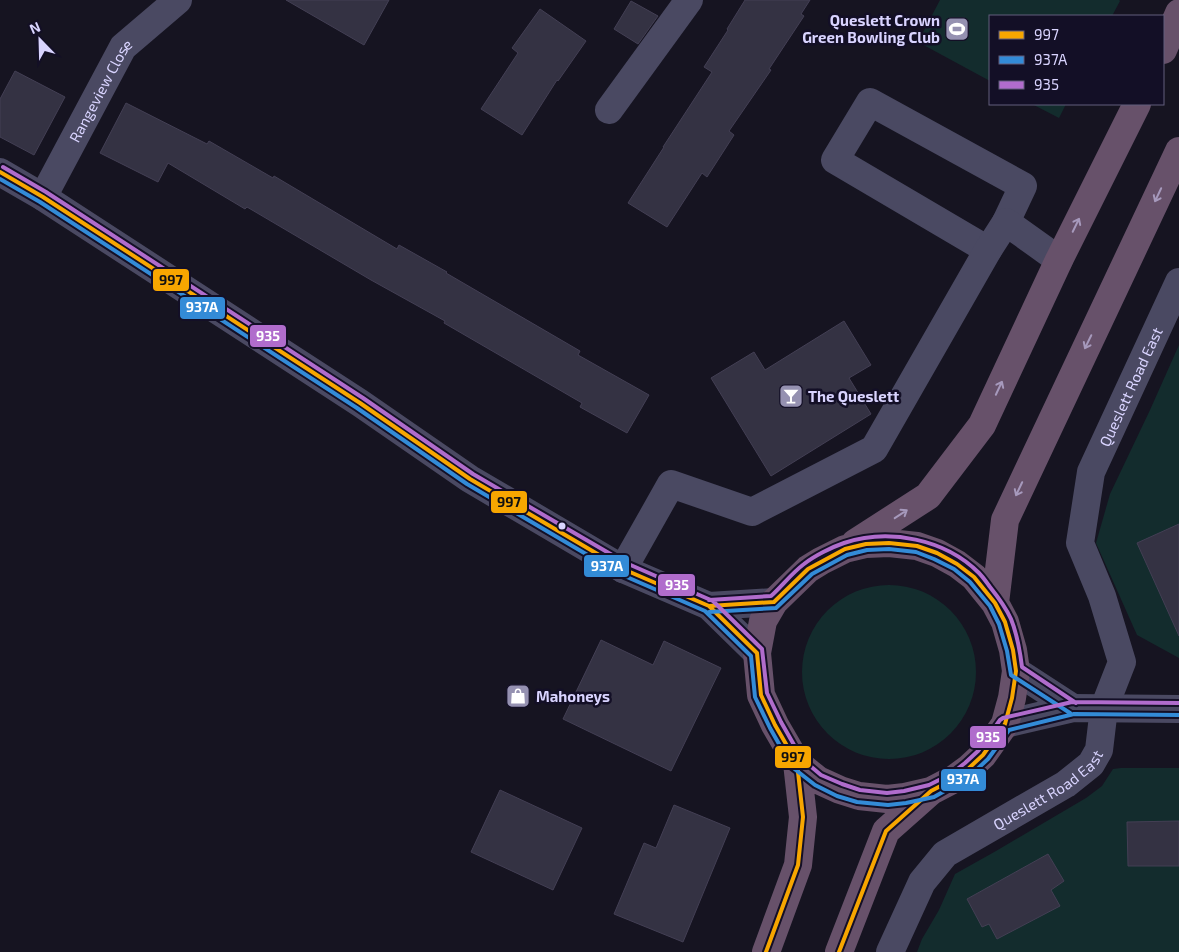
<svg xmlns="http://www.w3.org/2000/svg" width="1179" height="952" viewBox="0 0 1179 952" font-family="'Exo 2',sans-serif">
	<rect width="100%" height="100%" fill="#161421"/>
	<path fill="#132c2d" d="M940,0H1119L1120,1L1112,16H990V81L918,42Z
		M1032,104H1066L1059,118Z
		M1179,345V658L1137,635L1096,543L1110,494L1150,410Z
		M802 672a87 87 0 1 1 174 0a87 87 0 1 1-174 0Z
		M1121,768H1179V952H917L922,939L939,910L955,874L996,851L1086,798L1102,786L1113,769Z"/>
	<path fill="#343243" stroke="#433f54" d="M286,0H389L364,45Z
		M745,0H810L801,14L804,16L769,69L771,70L729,131L734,135L707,177L702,173L667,227L628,203L664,147H663L712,72L704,67L728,30L727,29Z
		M631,1L658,16L638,44L614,29Z
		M540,9L586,41L558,81L557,80L522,135L481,109L518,53L512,48Z
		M15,71L65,97L34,155L0,137V99Z
		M126,103L207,144L209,141L273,178L274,176L397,249L399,245L447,272L446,273L580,351L578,355L649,395L627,433L580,407L582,403L444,323L445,321L371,280L247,207L245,209L168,163L158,182L100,153Z
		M844,321L871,365L849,378L871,414L771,476L711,378L754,352L765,370Z
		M1179,524V636L1137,543Z
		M601,640L653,665L664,641L721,668L671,771L563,719Z
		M500,790L582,828L553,890L471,852Z
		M674,805L730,828L683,942L614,914L644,843L656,848Z
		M1179,821V866H1128L1127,822Z
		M1048,854L1064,881L1051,890L1060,906L997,939L989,924L982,927L967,899Z"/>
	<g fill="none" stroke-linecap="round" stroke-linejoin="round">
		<g stroke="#4a4962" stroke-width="28">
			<path d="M609,110L689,0"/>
			<path d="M0,172L43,197L360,403L470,479L623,569L709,606L757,653"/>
			<path id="s1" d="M43,197L123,47L178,0"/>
			<path d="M988,250L835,160L870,102L1023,186L1006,222"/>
			<path d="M623,569L671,484L752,512L874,449L988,250L1006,222L1059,260"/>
			<path d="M709,606L774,602"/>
			<path d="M1016,671L1073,708"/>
			<path d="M1005,724L1073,708L1179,709"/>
			<path id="s2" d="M890,952L922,882L945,854L1066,784L1091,764L1099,750L1104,708L1122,662L1102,596L1080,543L1091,472L1179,282"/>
		</g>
		<path stroke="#67516a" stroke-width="28" d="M1163,50L1179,13
			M855,543L928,496L982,425L1059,260L1137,104
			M889,543L917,546L937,553L957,564L974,577L995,603L1005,622L1013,650L1016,671L1012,698L1005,724L983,755L969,768L954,779L931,791L905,797L887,799L859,796L840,790L818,780L797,763L775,725L761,695L757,653L763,621L774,602L808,569L821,561L845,549L866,544Z
			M995,603L1005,520L1179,151
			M766,952L798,865L803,817L797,763
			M839,952L886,831L930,792"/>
		<g stroke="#130f26" stroke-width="8">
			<path id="bus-1" d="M0,172L43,197L360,403L470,479L623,569L709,606L757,653L761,695L775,725L797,763L803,817L798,865L766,952
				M709,606L774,602L808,569L845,549L866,544L889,543L917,546L937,553L957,564L974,577L995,603L1005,622L1013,650L1016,671L1012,698L1005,724L983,755L969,768L954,779L931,791L886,831L839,952"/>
		</g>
		<g stroke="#130f26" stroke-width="8">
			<path id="bus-2" d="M0,179L40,202L357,408L467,484L620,574L705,611L751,656L755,697L770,728L792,767L815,785L837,796L857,802L888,805L906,803L934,797L957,784L973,773L988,759L1009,730L1074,714L1179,715
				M709,612L776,608L812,574L847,555L867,550L889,549L916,552L934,559L954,569L970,582L990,606L999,624L1007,651L1011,675L1070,713"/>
		</g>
		<g stroke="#130f26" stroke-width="8">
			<path id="bus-3" d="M3,167L46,192L363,398L473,474L626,563L713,601L762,649L767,693L781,722L802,759L821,775L842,784L860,790L887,793L904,791L929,785L951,774L965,763L978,751L1000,720L1003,718L1072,702L1179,703
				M709,600L771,596C782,586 792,573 804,564C814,556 832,547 844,543C889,528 945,539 979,573C983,577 987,583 990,587C998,597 1006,608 1011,619C1017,634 1020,651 1022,667L1076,703"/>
		</g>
		<use href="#bus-1" stroke="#f7a600" stroke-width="4"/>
		<use href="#bus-2" stroke="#338bd7" stroke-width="4"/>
		<use href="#bus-3" stroke="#b06ccc" stroke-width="4"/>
	</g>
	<defs><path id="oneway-shaft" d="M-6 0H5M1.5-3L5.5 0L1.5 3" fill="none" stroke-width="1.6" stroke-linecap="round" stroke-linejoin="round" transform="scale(1.25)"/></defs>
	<g stroke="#a699bc">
		<use href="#oneway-shaft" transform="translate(1158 195) rotate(115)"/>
		<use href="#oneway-shaft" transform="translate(1076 225) rotate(-64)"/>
		<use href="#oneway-shaft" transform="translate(1088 342) rotate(116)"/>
		<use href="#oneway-shaft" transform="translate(999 388) rotate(-65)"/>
		<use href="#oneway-shaft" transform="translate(1019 489) rotate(115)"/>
		<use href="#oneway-shaft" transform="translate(901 514) rotate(-33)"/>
	</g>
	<defs>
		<g id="stadium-square" transform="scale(1.25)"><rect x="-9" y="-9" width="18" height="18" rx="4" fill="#9591b1" stroke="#130f26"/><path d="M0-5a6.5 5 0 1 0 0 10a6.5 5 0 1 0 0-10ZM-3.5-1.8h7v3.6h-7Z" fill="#fff"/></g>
		<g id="bar-square" transform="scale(1.25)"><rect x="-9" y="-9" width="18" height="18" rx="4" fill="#9591b1" stroke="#130f26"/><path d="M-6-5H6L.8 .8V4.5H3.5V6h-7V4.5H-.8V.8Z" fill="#fff"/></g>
		<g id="shop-square" transform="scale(1.25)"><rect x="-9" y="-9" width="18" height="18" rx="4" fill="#9591b1" stroke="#130f26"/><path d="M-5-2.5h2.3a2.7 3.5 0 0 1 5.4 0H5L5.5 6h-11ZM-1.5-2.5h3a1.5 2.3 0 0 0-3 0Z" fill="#fff"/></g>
	</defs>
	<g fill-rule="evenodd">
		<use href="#stadium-square" x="957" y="29"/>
		<use href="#bar-square" x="791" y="396"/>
		<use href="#shop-square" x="518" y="696"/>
	</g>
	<circle fill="#d9d4ff" stroke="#130f26" stroke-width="2" cx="562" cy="526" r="4.5"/>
	<g text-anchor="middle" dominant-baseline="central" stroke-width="5" stroke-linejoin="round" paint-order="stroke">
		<g font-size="15" font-weight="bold" fill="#d9d4ff" stroke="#130f26" text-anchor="start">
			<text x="940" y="20" text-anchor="end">Queslett Crown<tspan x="940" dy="17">Green Bowling Club</tspan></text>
			<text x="808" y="396">The Queslett</text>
			<text x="536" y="696">Mahoneys</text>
		</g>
		<g font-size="15" fill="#d9d4ff" stroke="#130f26">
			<text stroke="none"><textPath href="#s1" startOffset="121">Rangeview Close</textPath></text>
			<text stroke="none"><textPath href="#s2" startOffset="685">Queslett Road East</textPath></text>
			<text stroke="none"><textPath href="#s2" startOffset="235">Queslett Road East</textPath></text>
		</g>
	</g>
	<g stroke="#130f26" stroke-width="2">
		<rect x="152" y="268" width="38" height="24" rx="5" fill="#f7a600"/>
		<rect x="179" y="296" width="47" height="24" rx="5" fill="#338bd7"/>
		<rect x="249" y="324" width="38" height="24" rx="5" fill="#b06ccc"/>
		<rect x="490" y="490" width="38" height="24" rx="5" fill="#f7a600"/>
		<rect x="583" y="554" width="47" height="24" rx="5" fill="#338bd7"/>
		<rect x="657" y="573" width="39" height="24" rx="5" fill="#b06ccc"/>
		<rect x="969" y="725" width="38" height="24" rx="5" fill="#b06ccc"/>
		<rect x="774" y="745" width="38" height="24" rx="5" fill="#f7a600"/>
		<rect x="940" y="768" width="47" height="24" rx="5" fill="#338bd7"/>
	</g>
	<g font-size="14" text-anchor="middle" font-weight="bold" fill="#fff">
		<text x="202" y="312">937A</text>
		<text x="268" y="341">935</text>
		<text x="607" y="571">937A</text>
		<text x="677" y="590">935</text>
		<text x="988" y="742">935</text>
		<text x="963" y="784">937A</text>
	</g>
	<g font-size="14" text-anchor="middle" font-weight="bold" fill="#111">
		<text x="171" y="285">997</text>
		<text x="509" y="507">997</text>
		<text x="793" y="762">997</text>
	</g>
	<rect x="989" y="15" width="175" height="90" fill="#130f26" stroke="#625e7d"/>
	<rect x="999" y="31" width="25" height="8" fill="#f7a600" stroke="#625e7d"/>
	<text x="1034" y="40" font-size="15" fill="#d9d4ff">997</text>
	<rect x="999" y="56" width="25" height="8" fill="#338bd7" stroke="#625e7d"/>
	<text x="1034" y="65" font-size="15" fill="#d9d4ff">937A</text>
	<rect x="999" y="81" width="25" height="8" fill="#b06ccc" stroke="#625e7d"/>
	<text x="1034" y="90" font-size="15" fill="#d9d4ff">935</text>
	<g transform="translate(40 40) rotate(337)" stroke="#130f26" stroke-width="4" paint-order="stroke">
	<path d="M0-4L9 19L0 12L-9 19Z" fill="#d9d4ff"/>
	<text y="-8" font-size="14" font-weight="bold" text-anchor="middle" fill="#d9d4ff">N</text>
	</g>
</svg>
